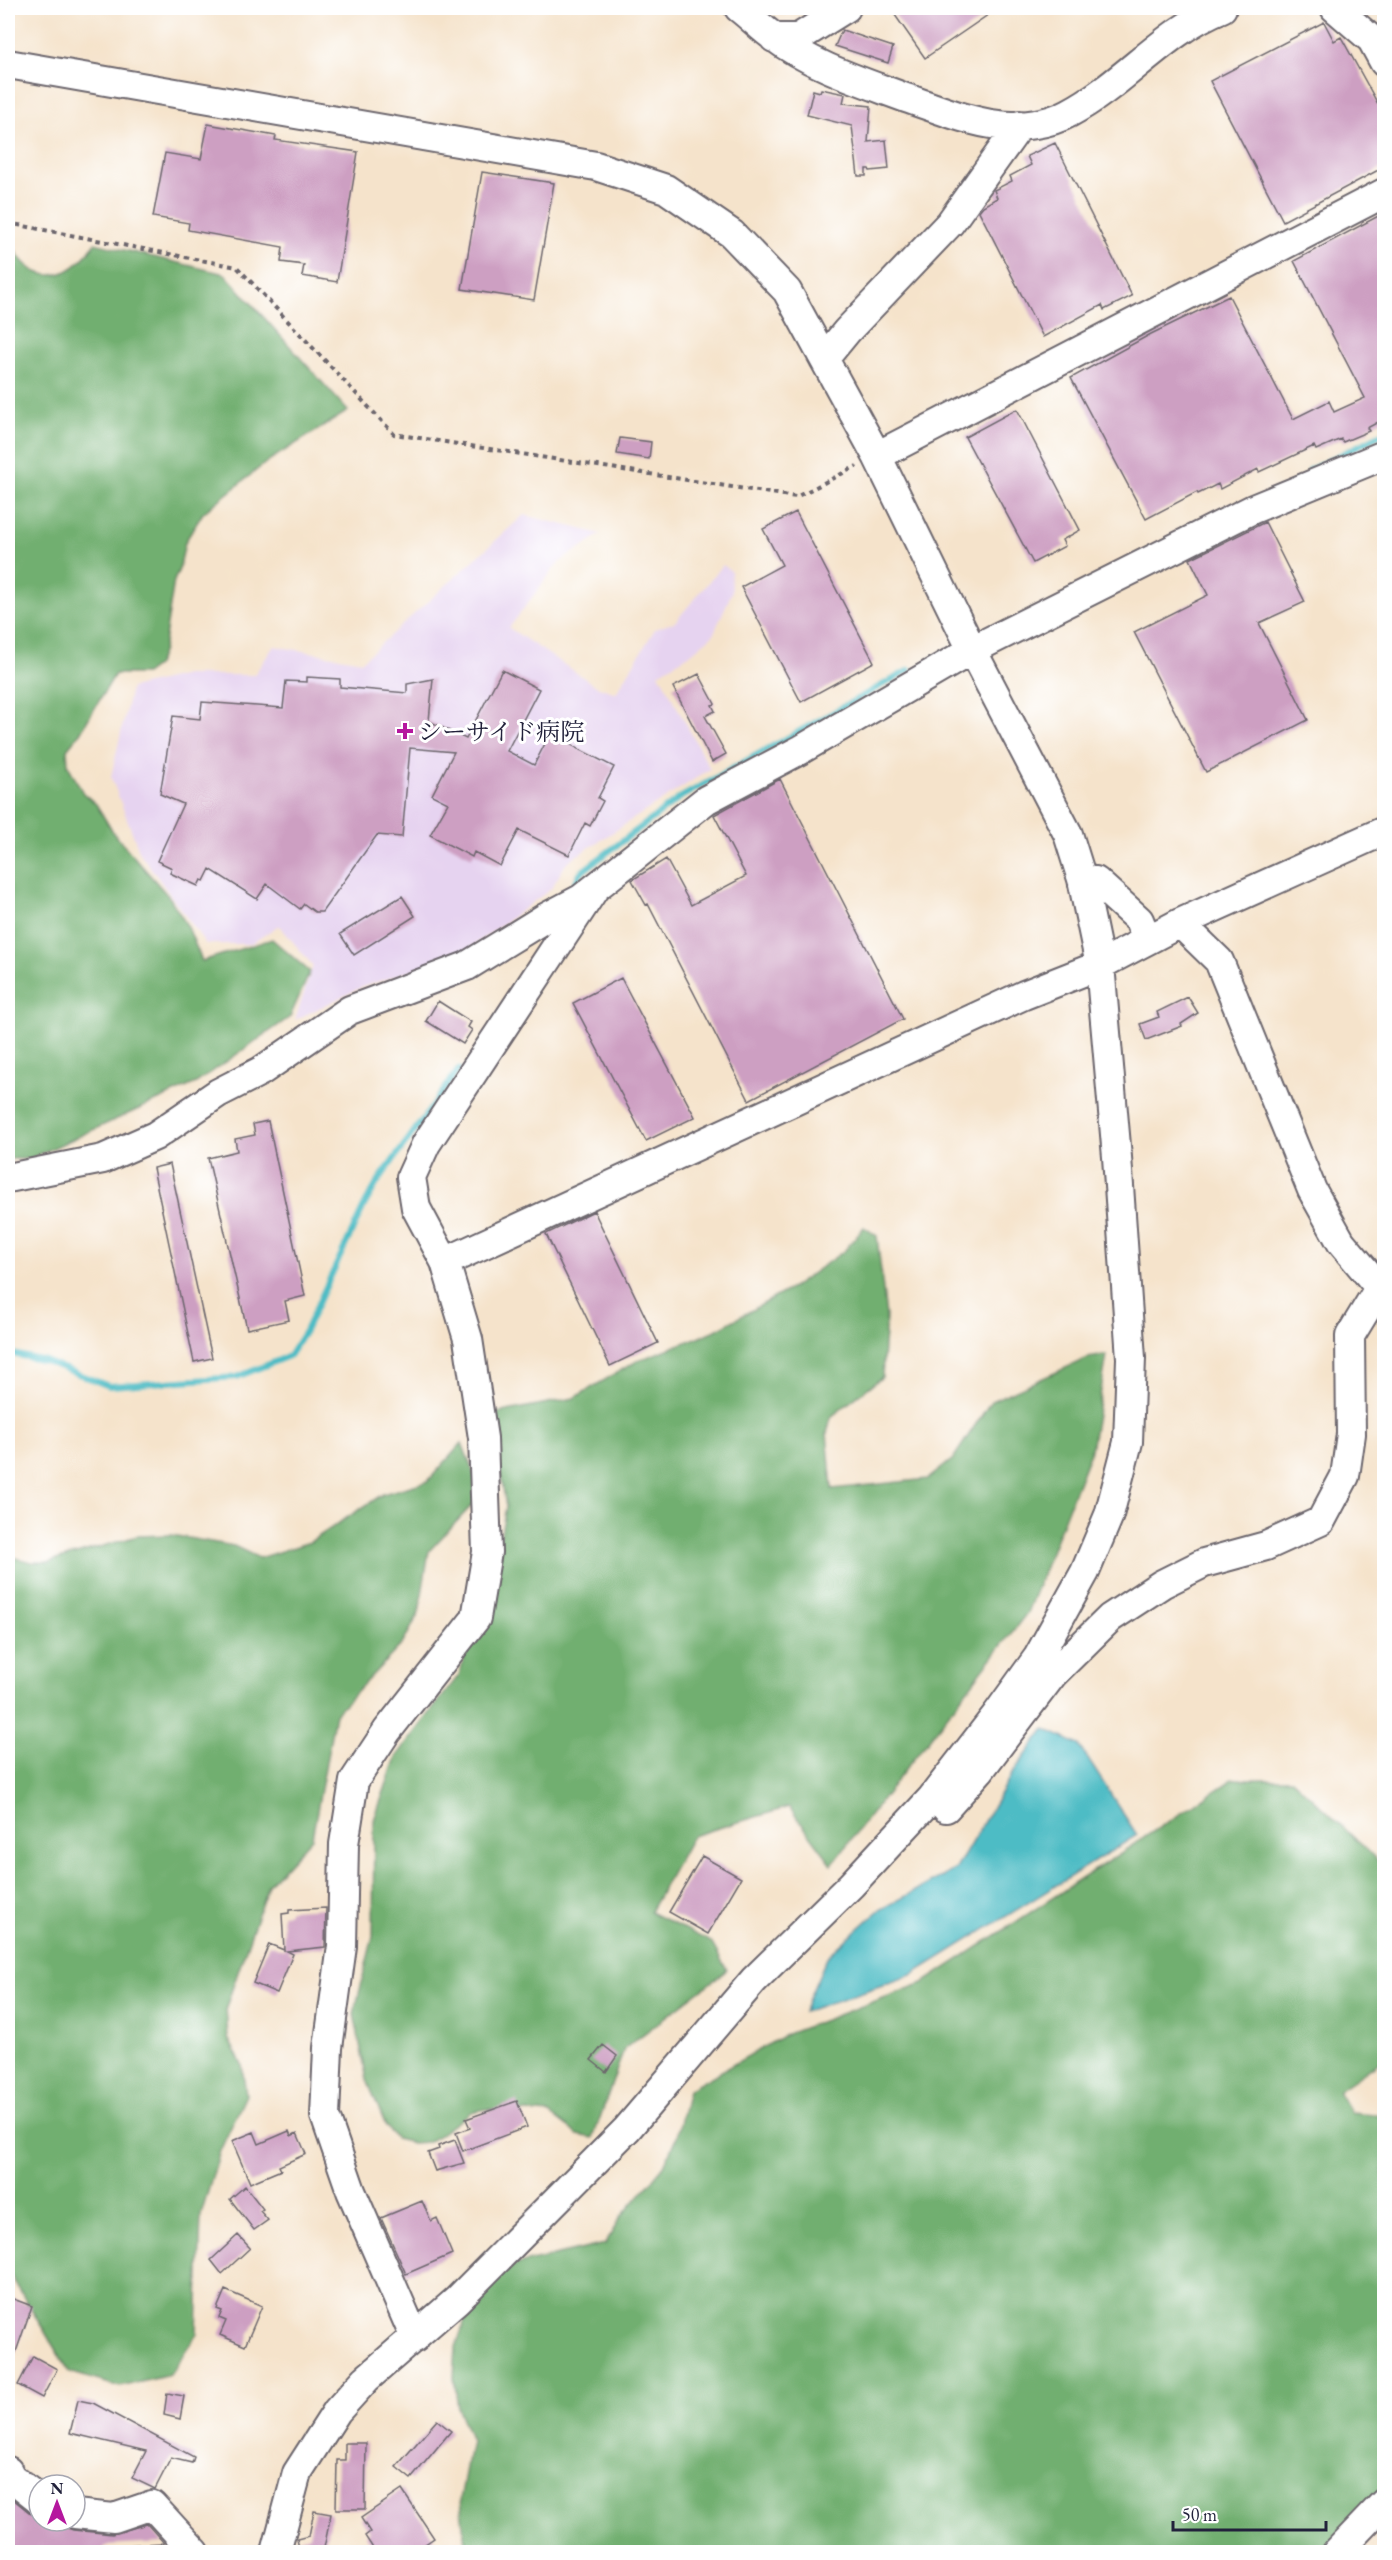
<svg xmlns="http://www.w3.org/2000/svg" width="1392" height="2560" viewBox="0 0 1392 2560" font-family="'EB Garamond','Noto Serif JP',serif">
	<rect width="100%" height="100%" fill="#fff"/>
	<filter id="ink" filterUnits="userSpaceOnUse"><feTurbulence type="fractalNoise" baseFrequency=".0167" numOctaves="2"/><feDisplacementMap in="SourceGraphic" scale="12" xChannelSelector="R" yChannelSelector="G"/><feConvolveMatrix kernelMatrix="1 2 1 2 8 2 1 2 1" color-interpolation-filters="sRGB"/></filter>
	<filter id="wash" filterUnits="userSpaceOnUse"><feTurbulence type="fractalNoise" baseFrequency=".008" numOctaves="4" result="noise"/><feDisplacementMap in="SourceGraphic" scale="24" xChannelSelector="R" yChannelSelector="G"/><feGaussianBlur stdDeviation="1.35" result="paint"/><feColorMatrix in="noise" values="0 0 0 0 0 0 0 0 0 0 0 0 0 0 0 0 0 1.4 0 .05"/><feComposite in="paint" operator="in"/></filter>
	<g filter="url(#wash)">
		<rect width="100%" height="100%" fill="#f5e3cb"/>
		<path fill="#e6d3f0" d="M524,515L601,534L558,563L509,628L596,686L616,693L655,629L675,622L723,565L731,571L732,592L713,635L689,655L659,673L710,769L567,862L551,889L463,953L362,987L295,1020L313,966L279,925L251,944H206L140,853L111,777L131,688L186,675H254L274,646L362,661Z"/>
		<path fill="#71af6f" stroke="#4a6855" stroke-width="1.5" d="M8,237C29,286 66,287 95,243L225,274L348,411L268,461L203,513L185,542L180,567L174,581L163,650L157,665L145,674H115L80,733L67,749L68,765L83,793L96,804L114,834L170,898L188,927L202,961L272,939L310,972L290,1017L196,1083L29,1159H8Z
			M864,1227L877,1236L886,1316L882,1377L831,1417L827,1433L832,1489L928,1479L953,1459L991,1401L1088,1358L1107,1355L1091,1450L1027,1613L832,1864L789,1807L692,1836L650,1912L711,1942L727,1970L624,2049L593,2138L578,2135L550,2114L487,2109L471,2112L429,2142L412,2143L396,2139L386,2126L367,2080L354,2014L373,1936L374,1820L396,1757L459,1675L497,1553L506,1507L491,1414L574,1398L637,1361L714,1331L792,1288L845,1250Z
			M462,1443L479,1487L475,1502L429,1551L419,1613L403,1643L335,1714L312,1838L268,1885L226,2007L228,2038L242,2065L246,2095L220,2151L201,2215L197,2334L170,2375L120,2387L69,2372L8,2271V1556L32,1562H49L137,1536L171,1535L234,1546L259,1558L310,1542L383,1494L428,1481Z
			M1233,1779H1292L1384,1866V2059L1338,2091L1350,2112L1384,2115V2514L1345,2552H466L460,2500L471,2440L458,2409L454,2377L456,2347L467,2314L485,2287L514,2265L605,2244L621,2217L663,2167L677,2136L688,2090L785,2035L923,1983Z"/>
		<path fill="#4ebcc5" stroke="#386f80" stroke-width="1.5" d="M1045,1729L1079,1745L1137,1835L912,1975L803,2012L827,1957L878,1911L956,1869L1012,1774Z"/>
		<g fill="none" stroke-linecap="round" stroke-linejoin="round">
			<path stroke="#4ebcc5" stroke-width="6" d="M1310,470L1384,433
				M570,894L580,873L681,797L909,670
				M8,1353L45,1361L109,1386L237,1377L289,1356L305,1331L365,1204L379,1180L459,1069"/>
		</g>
		<g id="blocks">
			<path fill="#cd9fc2" d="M890,8H998L925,58Z
				M1324,22L1334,41L1341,37L1384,115V167L1283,221L1210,81Z
				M842,30L893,47L888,63L835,46Z
				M821,89L845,94L843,103L871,106L868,142L886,140L889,169L870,171L869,169H866V176H858L852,126L807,115L813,90L820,92Z
				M208,124L276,136L275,140L358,152L337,282L302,276L304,265L281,262L283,247L188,230L189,223L153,217L165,153L201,159Z
				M1055,143L1132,296L1104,310L1102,305L1043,337L979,211L983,206L997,198L994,190L1012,181L1010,176L1031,165L1027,156Z
				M482,172L554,183L534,300L462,289Z
				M1384,213V419L1367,428L1369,431L1343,442L1341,439L1316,450L1314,446L1259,472L1258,469L1220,489L1218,484L1198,494L1197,492L1146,519L1071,378L1151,334L1229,296L1293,419L1329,401L1334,412L1365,398L1294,261Z
				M1017,409L1080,530L1062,540L1065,546L1033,563L965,437Z
				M620,438L651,442L649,459L617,454Z
				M796,512L874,662L801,702L741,587L782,565L763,529Z
				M1265,522L1305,602L1259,623L1308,720L1206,772L1134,632L1208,595L1190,559Z
				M502,670L539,689L507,751L534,765L550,734L614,767L598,798L603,801L590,826L585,823L569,855L519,830L500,866L474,852L472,857L430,835L448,803L432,795L454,752L410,748L402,837L377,835L322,912H315L304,904L300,909L267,884L257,899L210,869L204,881L201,880L198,886L170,873L172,868L157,861L183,804L160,794L173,716L200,719L202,702L283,708L286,681L307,682V677L340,679V687L407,693V684L433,679L429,721L466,739Z
				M699,674L715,704L712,705L715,711L705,716L726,754L712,762L673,687Z
				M780,779L903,1019L749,1100L648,904L646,905L632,880L666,859L691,905L746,876L714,815Z
				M402,896L415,916L354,955L340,934Z
				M621,978L695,1117L646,1141L573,1003Z
				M1188,997L1198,1013L1181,1024L1182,1026L1146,1040L1140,1024L1159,1017L1157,1012Z
				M438,1001L471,1022L468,1027L472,1030L463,1044L426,1021Z
				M268,1121L305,1296L285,1301L289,1320L247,1329L208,1158L237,1151L235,1139L255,1135L253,1124Z
				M170,1164L212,1358L194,1362L153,1168Z
				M594,1211L658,1343L610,1366L546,1234Z
				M702,1856L741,1878L708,1934L669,1912Z
				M326,1908L325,1947L287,1951L293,1954L277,1993L253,1983L269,1944L284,1950L282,1914L289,1913V1910Z
				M603,2045L617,2056L606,2072L591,2060Z
				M517,2101L527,2127L463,2151L456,2133L470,2128L466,2119Z
				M289,2131L291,2136L297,2133L306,2154L279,2166L281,2170L250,2183L232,2141L254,2132L259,2144Z
				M455,2140L464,2163L435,2171L428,2153L439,2149L438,2146Z
				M245,2186L263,2209L260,2211L268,2220L254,2230L230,2199Z
				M422,2201L431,2221L437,2218L452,2254L406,2274L381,2218Z
				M238,2235L250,2248L222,2274L211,2260Z
				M225,2290L262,2306L245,2346L220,2335L226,2321L219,2318L222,2311L217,2309Z
				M8,2297L32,2306L10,2369H8Z
				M33,2356L57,2369L42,2398L18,2385Z
				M167,2393L184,2396L180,2419L164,2415Z
				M78,2400L93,2403L194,2457L192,2463L171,2458L155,2489L132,2478L146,2451L70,2433Z
				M437,2420L451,2431L411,2479L396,2467Z
				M345,2443H366L365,2509H336L337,2460H345Z
				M402,2490L434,2538L412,2553H376L365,2536L370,2532L361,2518Z
				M8,2495L29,2512L39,2515V2521H60L65,2527L73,2530L112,2534L147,2524L164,2543L106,2546L99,2553H14L8,2549Z
				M314,2511L331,2514L323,2553H300L297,2539L309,2536Z"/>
		</g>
	</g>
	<g filter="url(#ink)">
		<use href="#blocks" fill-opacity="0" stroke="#6c666d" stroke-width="1.5"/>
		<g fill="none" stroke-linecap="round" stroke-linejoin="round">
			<g stroke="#6c666d" stroke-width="32">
				<path id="minor" d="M739,8C751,17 762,29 774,37C812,66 861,81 906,98C936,108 966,121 998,125C1020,128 1049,124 1069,113C1124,84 1164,31 1222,8
					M1335,8L1372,40L1384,62
					M774,38H798L846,8
					M8,64L596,166L666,189L732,234L787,291L877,456L972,650L1068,834L1082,879L1100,965L1117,1157L1131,1358L1128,1442L1109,1515L1085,1572L1038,1657L997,1714L931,1799L851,1885L754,1980L627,2129L457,2300L366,2379L337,2411L297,2473L276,2552
					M824,359L847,331L950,223L1020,125
					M877,456L1384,193
					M1082,879L1096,881L1139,920L1147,940
					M1180,923L1219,961L1312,1190L1341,1242L1384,1293
					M8,1178L103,1159L155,1136L218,1093L261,1071L350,1010L467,966L545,918L581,899L706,800L802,749L972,650L1253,509L1384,455
					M445,1262L1024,995L1100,965L1180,923L1384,831
					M946,1808L980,1770L1053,1674L1110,1618L1162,1584L1204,1563L1266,1546L1321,1521L1345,1476L1351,1434L1350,1336L1384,1280
					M415,2338L351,2191L325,2116L328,2048L342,1946L344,1844L354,1781L387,1731L476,1618L487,1552L483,1438L468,1339L445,1262L416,1208L411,1177L426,1144L595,888
					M8,2471L11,2477L39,2499
					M75,2514L114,2518L152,2505L195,2552
					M1337,2552L1384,2503"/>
			</g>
			<path stroke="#6c666d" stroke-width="4" stroke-dasharray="4.5 4.5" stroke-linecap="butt" d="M8,223L237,267L394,434L796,497L857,466"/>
			<use href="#minor" stroke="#fff" stroke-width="28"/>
		</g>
	</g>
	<path fill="#b5179e" stroke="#fff" stroke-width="2" d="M402 722h6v6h6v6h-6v6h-6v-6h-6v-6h6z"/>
	<g text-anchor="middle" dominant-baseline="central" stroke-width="6" stroke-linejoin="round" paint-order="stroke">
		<g font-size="24" fill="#22223b" stroke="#fff" text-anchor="start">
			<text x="418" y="731">シーサイド病院</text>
		</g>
	</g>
	<rect width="1392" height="2560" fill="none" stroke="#fff" stroke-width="30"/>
	<g transform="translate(57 2503)"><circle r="28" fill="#ffffff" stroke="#a7a7b1" stroke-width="1.5"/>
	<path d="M0-4.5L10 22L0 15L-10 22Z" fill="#b5179e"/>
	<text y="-9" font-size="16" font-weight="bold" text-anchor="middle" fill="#22223b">N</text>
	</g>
	<path d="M1173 2521v9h153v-9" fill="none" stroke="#22223b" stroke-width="3"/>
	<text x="1182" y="2521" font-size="18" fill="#22223b" stroke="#ffffff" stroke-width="4.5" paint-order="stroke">50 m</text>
</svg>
